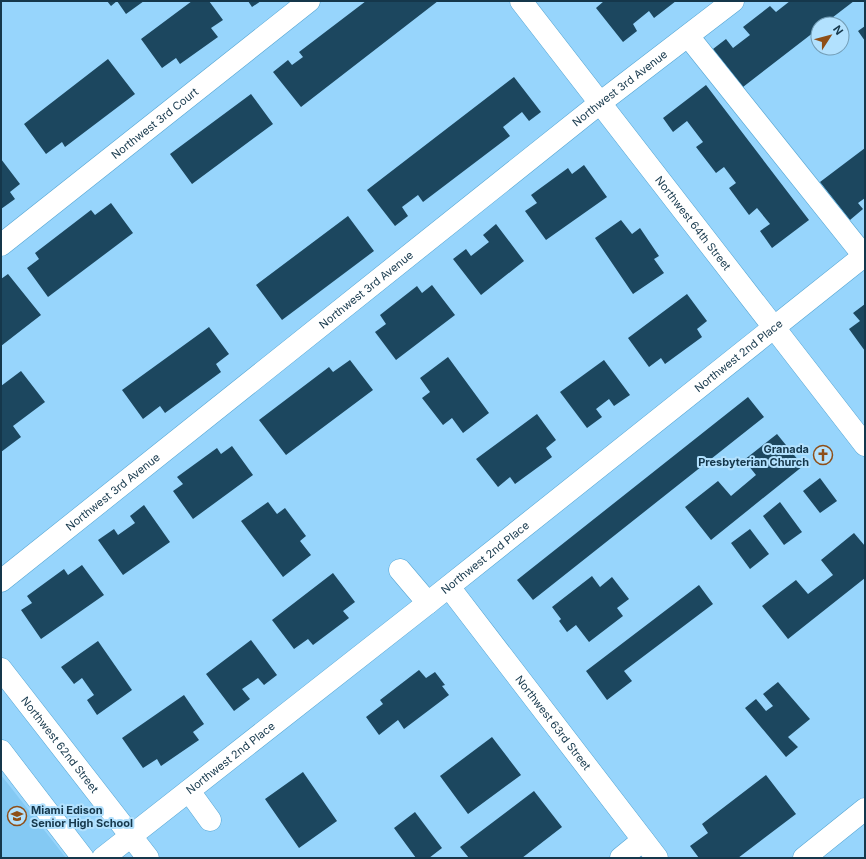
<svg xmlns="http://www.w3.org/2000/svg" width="866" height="859" viewBox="0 0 866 859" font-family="Inter,sans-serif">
	<rect width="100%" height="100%" fill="#97d5fc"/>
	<path fill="#84c9f3" d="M1,775L66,858H1Z"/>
	<path fill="#1c475f" d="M107,1H144L126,14L117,1L111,6Z
		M192,1H209L223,20L211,28L218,37L180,64L176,58L162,68L141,39Z
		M248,1H261L252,7Z
		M366,1H438L301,107L273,72L288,60L292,65L303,57L299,52Z
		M604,1H676L654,18L649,11L633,24L637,31L623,42L596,8Z
		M790,1H854L824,24H818V29L743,87L713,49L726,39L733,48L750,35L743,27L770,6L776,12Z
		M865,26V41L858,31Z
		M108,59L135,94L65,147L62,142L46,154L24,124Z
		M514,77L541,112L529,121L522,112L503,127L510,136L423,202L418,195L402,207L408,216L395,226L367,190Z
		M706,85L809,220L772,248L760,231L770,224L757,208L749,215L729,188L736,183L724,167L716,173L696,147L703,142L687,121L673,132L663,118Z
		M251,94L273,124L192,184L170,154Z
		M865,148V198L858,203L863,209L850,220L820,182Z
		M1,159L20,184L10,192L15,199L1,209Z
		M584,165L607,197L546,240L525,211L537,203L531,195L568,168L572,174Z
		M111,203L133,233L48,297L27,268L39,259L35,253L91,210L95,215Z
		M348,216L374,251L282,320L256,285Z
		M621,220L632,234L640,228L659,256L654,259L664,273L633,294L595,238Z
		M496,224L524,261L481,295L453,259L466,249L471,256L489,242L483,235Z
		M8,274L41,315L1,346V279Z
		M432,285L455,315L396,360L375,332L386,324L380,315L417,286L422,293Z
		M687,294L707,321L697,329L702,337L665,364L661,358L649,367L628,338Z
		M865,304V351L849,329L860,321L853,313Z
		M209,327L229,354L216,364L221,372L165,413L160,406L143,419L122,390Z
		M448,357L489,413L463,433L452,418L443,425L422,398L430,392L420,378Z
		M350,360L373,390L286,455L259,420L329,367L333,372Z
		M604,360L630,395L614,406L609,399L596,409L602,417L587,428L560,392Z
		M21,371L45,402L13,426L21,437L1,452V386Z
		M748,397L764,417L533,600L517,580Z
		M537,414L556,440L546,448L552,457L515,484L510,477L498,487L476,459Z
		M777,434L803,466L711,540L685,507L718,481L731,496L756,475L744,460Z
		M232,446L253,475L193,519L173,491L183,484L177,477L217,448L221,454Z
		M820,478L837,501L820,513L803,491Z
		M268,502L277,514L285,508L306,536L300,541L311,555L283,577L241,521Z
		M780,502L802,532L784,545L763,516Z
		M144,505L170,542L123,575L98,540L114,529L118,535L135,523L130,516Z
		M750,529L769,554L750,569L731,543Z
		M854,533L865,546V578L788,639L762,606L796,580L808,594L833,575L821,560Z
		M82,565L104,595L41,639L21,610L32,603L27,596L64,569L68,575Z
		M333,573L355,602L343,611L349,618L313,645L308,639L294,649L272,620Z
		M592,576L600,587L612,577L629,599L617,608L623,616L589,642L576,625L567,632L559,621L561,619L552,607Z
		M699,585L713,604L624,671L632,681L607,700L586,671Z
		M251,640L277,675L264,685L258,678L242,689L250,699L234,711L206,674Z
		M98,641L132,690L97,715L87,700L94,695L82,678L74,684L61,667Z
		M419,670L426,678L435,672L445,685L442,686L449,695L404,729L398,720L379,735L366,717L383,704L380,700Z
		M778,682L810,719L788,737L798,747L786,757L745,708L756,699L766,711L773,706L763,694Z
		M184,695L204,724L193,732L199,740L161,766L157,759L143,768L122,738Z
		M492,737L521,775L468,814L440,776Z
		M303,772L337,821L299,848L265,799Z
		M766,775L796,814L738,858H699L690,846L708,833L702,824Z
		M534,791L562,827L522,858H469L460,847Z
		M415,812L442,848L429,858H416L394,828Z"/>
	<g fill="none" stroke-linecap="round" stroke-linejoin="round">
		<g stroke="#54a5d3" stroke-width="23">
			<g id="minor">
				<path id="s1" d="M521,1L865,445"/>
				<path d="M688,36L864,256"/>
				<path id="s2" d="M1,245L309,1"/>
				<path d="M400,570L428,603"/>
				<path id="s3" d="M1,581L600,103L733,1"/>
				<path id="s4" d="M449,587L657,858"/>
				<path d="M189,791L210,820"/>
				<path id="s5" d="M103,858L428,603L865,255"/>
				<path d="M621,858L643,840"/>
				<path d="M804,858L865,809"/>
			</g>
		</g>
		<g stroke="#54a5d3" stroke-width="23">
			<g id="major">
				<path id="s6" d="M1,669L148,858"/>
				<path d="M1,751L83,858"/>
			</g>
		</g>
		<use href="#minor" stroke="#fff" stroke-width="22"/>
		<use href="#major" stroke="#fff" stroke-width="22"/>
	</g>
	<defs>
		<g id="church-ring" transform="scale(1)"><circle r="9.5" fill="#b2e1fe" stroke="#8e4e17" stroke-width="1.5"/><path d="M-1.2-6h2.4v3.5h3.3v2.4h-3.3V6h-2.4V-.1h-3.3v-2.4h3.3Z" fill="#8e4e17"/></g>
		<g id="school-ring" transform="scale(1)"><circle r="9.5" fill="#b2e1fe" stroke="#8e4e17" stroke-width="1.5"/><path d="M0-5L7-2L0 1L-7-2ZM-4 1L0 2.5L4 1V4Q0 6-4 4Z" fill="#8e4e17"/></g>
	</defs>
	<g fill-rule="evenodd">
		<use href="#church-ring" x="823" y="455"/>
		<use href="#school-ring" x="17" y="816"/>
	</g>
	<g text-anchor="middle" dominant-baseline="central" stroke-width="4" stroke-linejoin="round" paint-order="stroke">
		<g font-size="11" fill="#15374b" stroke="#b2e1fe">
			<text stroke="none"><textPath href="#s3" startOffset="791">Northwest 3rd Avenue</textPath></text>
			<text stroke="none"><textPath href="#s2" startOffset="196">Northwest 3rd Court</textPath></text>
			<text stroke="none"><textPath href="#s1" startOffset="281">Northwest 64th Street</textPath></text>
			<text stroke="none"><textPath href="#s3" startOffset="467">Northwest 3rd Avenue</textPath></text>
			<text stroke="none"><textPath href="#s5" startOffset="810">Northwest 2nd Place</textPath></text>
			<text stroke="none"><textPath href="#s3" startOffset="143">Northwest 3rd Avenue</textPath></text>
			<text stroke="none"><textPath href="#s5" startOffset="486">Northwest 2nd Place</textPath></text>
			<text stroke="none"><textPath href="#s4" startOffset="171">Northwest 63rd Street</textPath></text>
			<text stroke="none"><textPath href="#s6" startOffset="96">Northwest 62nd Street</textPath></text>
			<text stroke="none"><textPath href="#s5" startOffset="162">Northwest 2nd Place</textPath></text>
		</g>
		<g font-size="11" font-weight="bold" fill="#15374b" stroke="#b2e1fe" text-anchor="end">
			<text x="809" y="449">Granada<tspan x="809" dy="13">Presbyterian Church</tspan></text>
			<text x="31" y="810" text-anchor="start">Miami Edison<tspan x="31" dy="13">Senior High School</tspan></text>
		</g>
	</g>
	<rect width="866" height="859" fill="none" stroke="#15374b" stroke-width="4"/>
	<g transform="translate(830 36) rotate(54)"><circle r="19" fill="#b2e1fe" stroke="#739db6"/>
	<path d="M0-3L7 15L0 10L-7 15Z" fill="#8e4e17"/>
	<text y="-6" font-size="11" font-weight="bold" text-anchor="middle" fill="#15374b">N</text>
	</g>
</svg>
